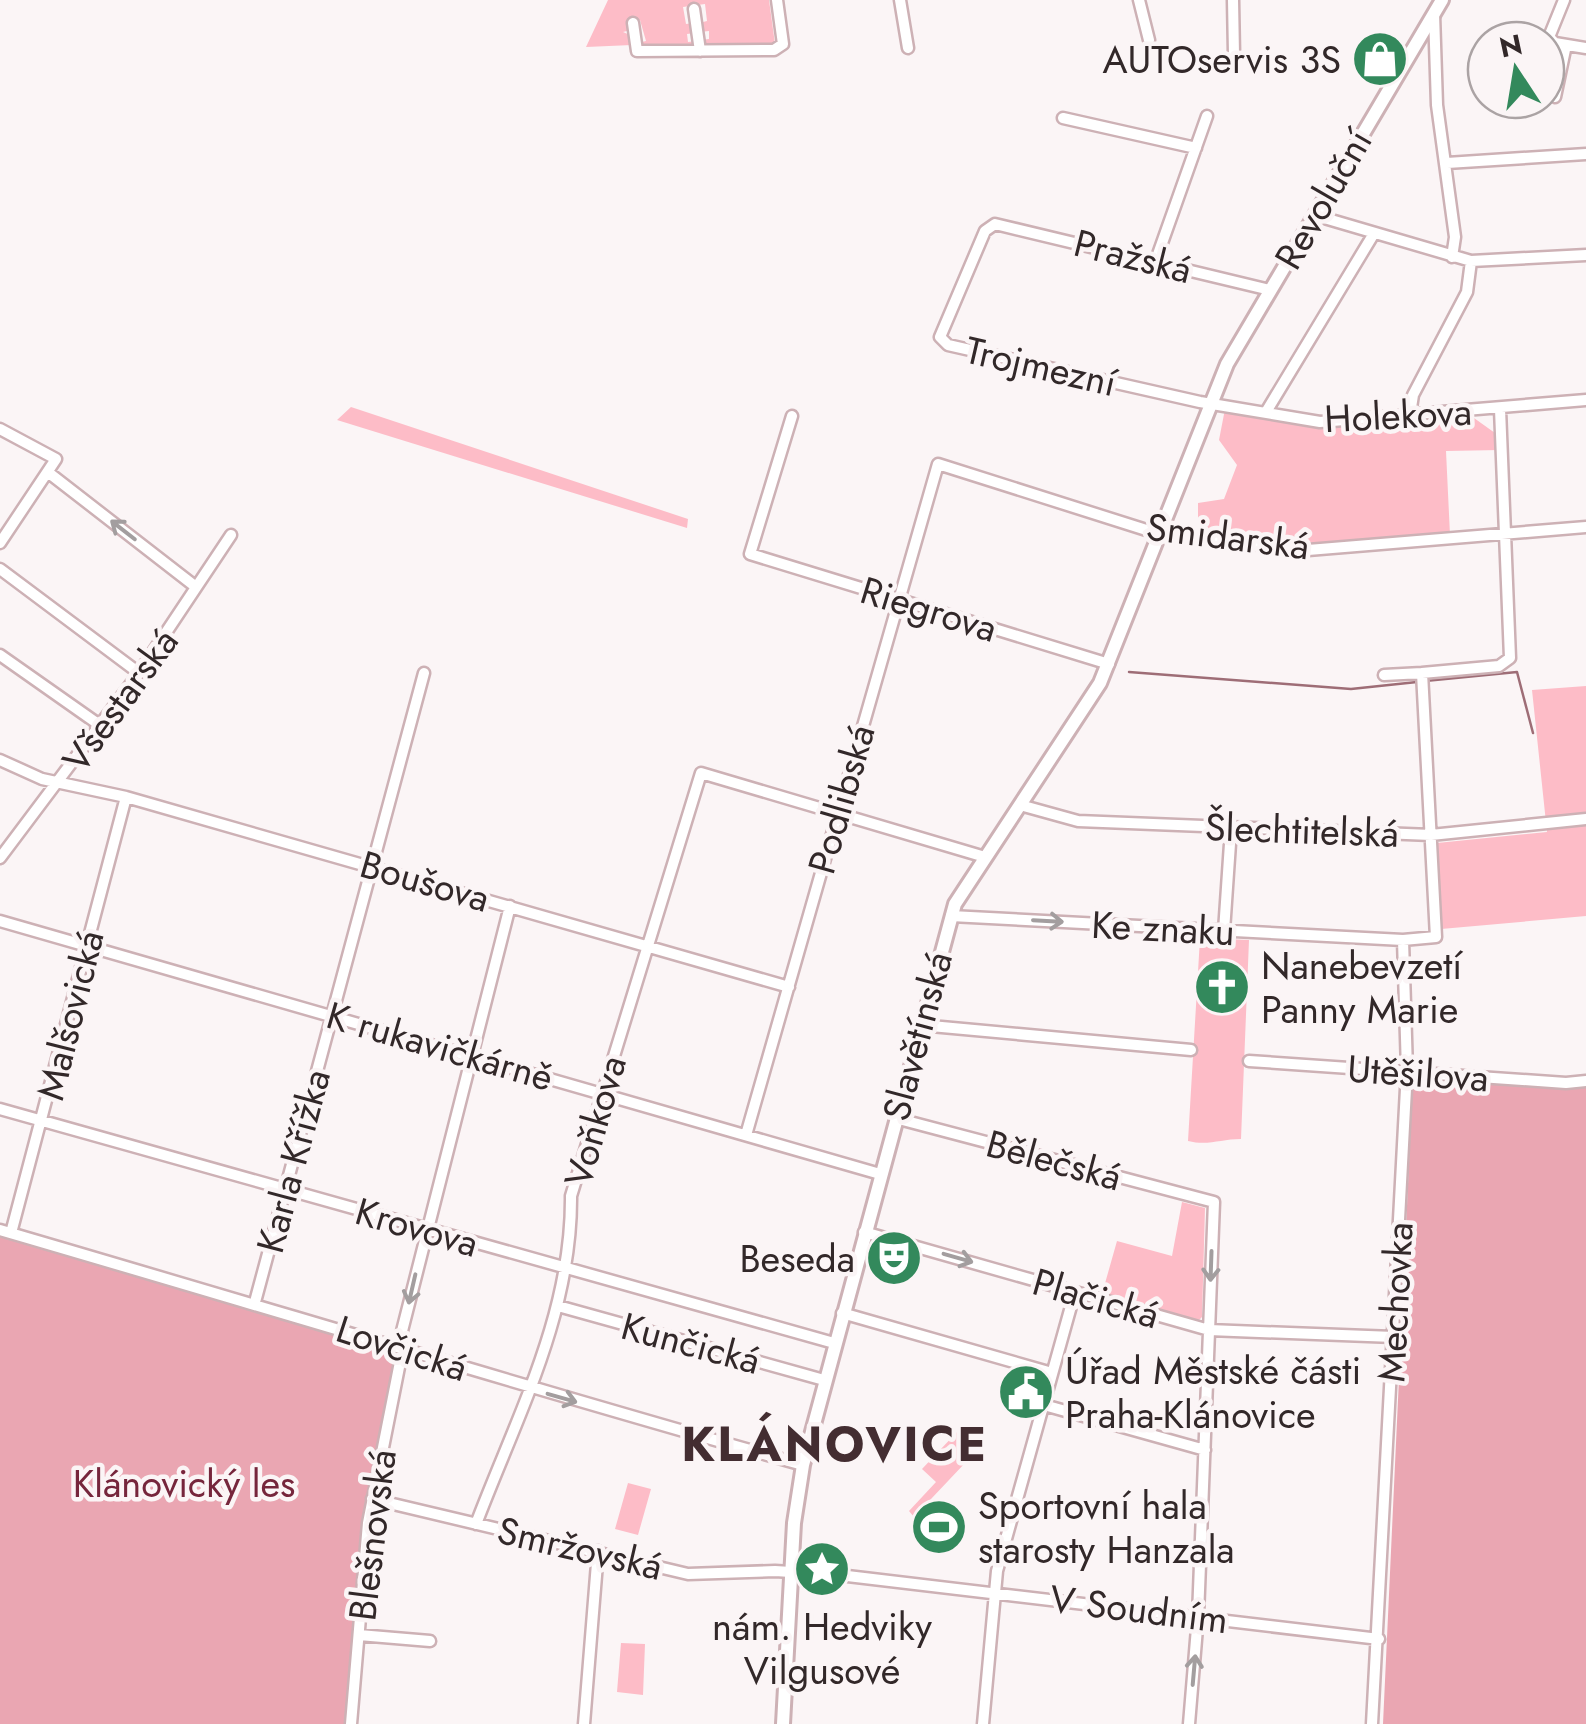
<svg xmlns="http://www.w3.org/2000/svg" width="1586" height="1724" viewBox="0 0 1586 1724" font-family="Jost,sans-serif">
	<rect width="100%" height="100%" fill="#fbf5f6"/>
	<path fill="#fdbcc7" d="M608,0H769L775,44L705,45L701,40L709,39V31L700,32L699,23L707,21L705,4L683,7L686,24L694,23L695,33L687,34L688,42L696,41L693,45L642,46L638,43L646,41L640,20L630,21L631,30L623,32L630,35L632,45L586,47Z
		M351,407L688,519L687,528L337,420Z
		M1225,409L1340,427L1474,418L1495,433L1500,450L1446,451L1450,535L1302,547L1198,529V503L1224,499L1237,465L1219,440Z
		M1586,686V916L1441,929L1437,843L1547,832L1532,690Z
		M1200,938L1249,940L1241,1139C1221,1139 1208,1146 1188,1141Z
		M1182,1202L1205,1208L1202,1317L1199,1320L1102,1294L1117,1241L1172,1256Z
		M957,1432L971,1445L978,1439L983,1444L914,1517L909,1511L936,1482L922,1469Z
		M628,1483L651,1489L638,1535L615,1529Z
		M621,1643L645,1644L643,1695L617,1692Z"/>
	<path fill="#eaa6b2" d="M1413,1076L1564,1089L1586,1086V1724H1383Z
		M0,1237L395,1352L364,1520L347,1724H0Z"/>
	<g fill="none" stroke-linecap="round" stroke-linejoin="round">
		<path stroke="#9e6d76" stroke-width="2.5" d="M1129,672L1351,689L1417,682
			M1425,681L1517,672L1533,733"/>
		<g stroke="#cdb1b5" stroke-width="15">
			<path id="minor" d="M900,0L908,48
				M1139,0L1149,40
				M1233,0L1234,54
				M1564,0L1549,37L1555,43L1586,48
				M694,9L700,51
				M1434,14L1437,105L1455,237L1452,257
				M633,23L637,51L774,50L783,44L777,0
				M1555,97L1566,45
				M1063,118L1196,148
				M1447,163L1586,154
				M1314,215L1471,261L1586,255
				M1156,260L1207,116
				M1270,290L995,224L985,231L940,337L948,345L1200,402L1320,422L1586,400
				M1266,412L1373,235
				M1410,414L1413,395L1467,292L1471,261
				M792,416L750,554L1109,664
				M0,429L56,459L0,543
				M49,473L196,587
				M0,569L139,673
				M0,655L101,726
				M1384,675L1422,673
				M0,760L42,779L126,797L789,987
				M1020,805L1078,821L1431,835L1586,819
				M0,858L139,673L231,535
				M951,916L1403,940L1436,937L1422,673L1499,666L1510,658L1500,409
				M0,921L880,1174
				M1224,931L1231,829
				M920,1025L1191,1050
				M1249,1061L1566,1083L1586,1081
				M0,1109L834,1343
				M895,1118L1214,1202L1198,1616L1189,1724
				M746,1135L938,464L1159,534L1180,532L1296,551L1586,527
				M0,1230C268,1308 535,1390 803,1465
				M864,1232L1209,1330L1394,1337
				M11,1233L126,797
				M255,1302L424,673
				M558,1306L824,1380
				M842,1313L1052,1373
				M1044,1405L1205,1450
				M372,1499L688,1574L775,1571L839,1575L1379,1639
				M476,1524C517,1416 572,1314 571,1196L701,773L985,857
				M359,1635L430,1641
				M351,1724L368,1523L403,1347L402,1331L510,906
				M584,1724L598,1551
				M983,1724L997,1571L1075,1292
				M1372,1724L1407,1070L1403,940"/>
		</g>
		<g stroke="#cdb1b5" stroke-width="18">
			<path id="tertiary" d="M783,1724L794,1523L803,1465L955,904L1100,683L1227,364L1442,0"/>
		</g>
		<use href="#minor" stroke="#fff" stroke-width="10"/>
		<use href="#tertiary" stroke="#fff" stroke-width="12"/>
	</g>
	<defs><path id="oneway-shaft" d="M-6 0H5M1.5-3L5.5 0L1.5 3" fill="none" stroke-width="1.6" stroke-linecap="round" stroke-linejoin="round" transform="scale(2.5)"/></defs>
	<g stroke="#a39e9f">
		<use href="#oneway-shaft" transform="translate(123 530) rotate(-142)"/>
		<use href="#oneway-shaft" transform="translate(1048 921) rotate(3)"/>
		<use href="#oneway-shaft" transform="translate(958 1258) rotate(16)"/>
		<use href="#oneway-shaft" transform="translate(1211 1266) rotate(92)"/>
		<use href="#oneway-shaft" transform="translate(412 1289) rotate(103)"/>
		<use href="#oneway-shaft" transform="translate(562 1398) rotate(16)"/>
		<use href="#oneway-shaft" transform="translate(1194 1670) rotate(-85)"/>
	</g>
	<defs>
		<g id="shop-disc" transform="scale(2.875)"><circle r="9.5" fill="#33895c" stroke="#fbf5f6"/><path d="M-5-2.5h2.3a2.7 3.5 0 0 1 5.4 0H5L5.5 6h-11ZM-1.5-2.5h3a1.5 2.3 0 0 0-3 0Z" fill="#fff"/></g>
		<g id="church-disc" transform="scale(2.875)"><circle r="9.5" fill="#33895c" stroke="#fbf5f6"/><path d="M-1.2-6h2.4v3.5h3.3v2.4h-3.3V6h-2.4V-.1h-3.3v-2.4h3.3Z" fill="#fff"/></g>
		<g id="theatre-disc" transform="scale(2.875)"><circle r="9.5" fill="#33895c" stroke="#fbf5f6"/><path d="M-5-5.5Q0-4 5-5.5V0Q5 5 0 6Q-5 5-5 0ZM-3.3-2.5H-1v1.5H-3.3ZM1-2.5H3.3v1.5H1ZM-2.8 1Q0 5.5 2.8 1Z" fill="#fff"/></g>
		<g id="civic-disc" transform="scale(2.875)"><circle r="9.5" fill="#33895c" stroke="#fbf5f6"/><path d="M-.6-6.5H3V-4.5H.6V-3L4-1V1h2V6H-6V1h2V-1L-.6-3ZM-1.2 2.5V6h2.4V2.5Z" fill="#fff"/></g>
		<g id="stadium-disc" transform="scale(2.875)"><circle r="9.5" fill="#33895c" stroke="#fbf5f6"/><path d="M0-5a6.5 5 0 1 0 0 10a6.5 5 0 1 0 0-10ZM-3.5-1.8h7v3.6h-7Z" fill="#fff"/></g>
		<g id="sight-disc" transform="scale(2.875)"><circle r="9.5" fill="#33895c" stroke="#fbf5f6"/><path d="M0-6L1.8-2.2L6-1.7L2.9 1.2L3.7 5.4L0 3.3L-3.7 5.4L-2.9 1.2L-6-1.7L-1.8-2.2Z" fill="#fff"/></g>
	</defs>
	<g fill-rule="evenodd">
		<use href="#shop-disc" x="1380" y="59"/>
		<use href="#church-disc" x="1222" y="987"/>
		<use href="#theatre-disc" x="894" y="1258"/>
		<use href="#civic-disc" x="1026" y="1392"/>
		<use href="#stadium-disc" x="939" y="1527"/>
		<use href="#sight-disc" x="822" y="1569"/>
	</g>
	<g text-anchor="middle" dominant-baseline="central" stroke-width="9" stroke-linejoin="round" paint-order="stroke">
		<g font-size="38" fill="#322829" stroke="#fbf5f6" text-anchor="start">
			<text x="1341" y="59" text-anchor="end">AUTOservis 3S</text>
			<text x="1261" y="965">Nanebevzetí<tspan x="1261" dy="44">Panny Marie</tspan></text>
			<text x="855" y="1258" text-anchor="end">Beseda</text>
			<text x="1065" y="1370">Úřad Městské části<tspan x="1065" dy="44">Praha-Klánovice</tspan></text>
			<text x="978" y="1505">Sportovní hala<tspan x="978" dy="44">starosty Hanzala</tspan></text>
			<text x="822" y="1626" text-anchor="middle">nám. Hedviky<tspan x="822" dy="44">Vilgusové</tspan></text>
		</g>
		<g font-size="38" fill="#322829" stroke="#fbf5f6">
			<text transform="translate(1323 199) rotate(-60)">Revoluční</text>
			<text transform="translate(1133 256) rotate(14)">Pražská</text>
			<text transform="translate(1041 366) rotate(13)">Trojmezní</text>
			<text transform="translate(1398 415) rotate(-3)">Holekova</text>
			<text transform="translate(1228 536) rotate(7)">Smidarská</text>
			<text transform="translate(929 609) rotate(17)">Riegrova</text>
			<text transform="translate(120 700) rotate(-54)">Všestarská</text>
			<text transform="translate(841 799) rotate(-74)">Podlibská</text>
			<text transform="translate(1302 830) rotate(2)">Šlechtitelská</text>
			<text transform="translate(425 881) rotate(16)">Boušova</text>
			<text transform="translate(1163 928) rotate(3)">Ke znaku</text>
			<text transform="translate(70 1015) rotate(-76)">Malšovická</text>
			<text transform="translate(917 1036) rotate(-75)">Slavětínská</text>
			<text transform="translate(440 1046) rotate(16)">K rukavičkárně</text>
			<text transform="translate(1418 1073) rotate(4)">Utěšilova</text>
			<text transform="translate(595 1121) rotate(-74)">Voňkova</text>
			<text transform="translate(1054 1160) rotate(15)">Bělečská</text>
			<text transform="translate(293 1161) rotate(-75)">Karla Křížka</text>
			<text transform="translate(417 1227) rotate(16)">Krovova</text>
			<text transform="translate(1096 1298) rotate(16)">Plačická</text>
			<text transform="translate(1395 1302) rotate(-87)">Mechovka</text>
			<text transform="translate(691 1343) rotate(15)">Kunčická</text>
			<text transform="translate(402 1348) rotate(18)">Lovčická</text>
			<text transform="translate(372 1535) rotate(-83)">Blešnovská</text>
			<text transform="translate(580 1548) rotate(13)">Smržovská</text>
			<text transform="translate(1139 1609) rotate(7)">V Soudním</text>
		</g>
		<g font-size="38" fill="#76263c" stroke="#fbf5f6">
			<text x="184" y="1483">Klánovický les</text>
		</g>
		<g font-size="48" font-weight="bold" letter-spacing="2.5" fill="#432d31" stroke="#fbf5f6">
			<text x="835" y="1444">KLÁNOVICE</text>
		</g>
	</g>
	<g transform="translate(1516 70) rotate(348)"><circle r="48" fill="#fbf5f6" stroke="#aba3a4" stroke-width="2.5"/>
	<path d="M0-8L18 38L0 25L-18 38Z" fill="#33895c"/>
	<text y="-15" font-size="28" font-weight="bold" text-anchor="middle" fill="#322829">N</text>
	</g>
</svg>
